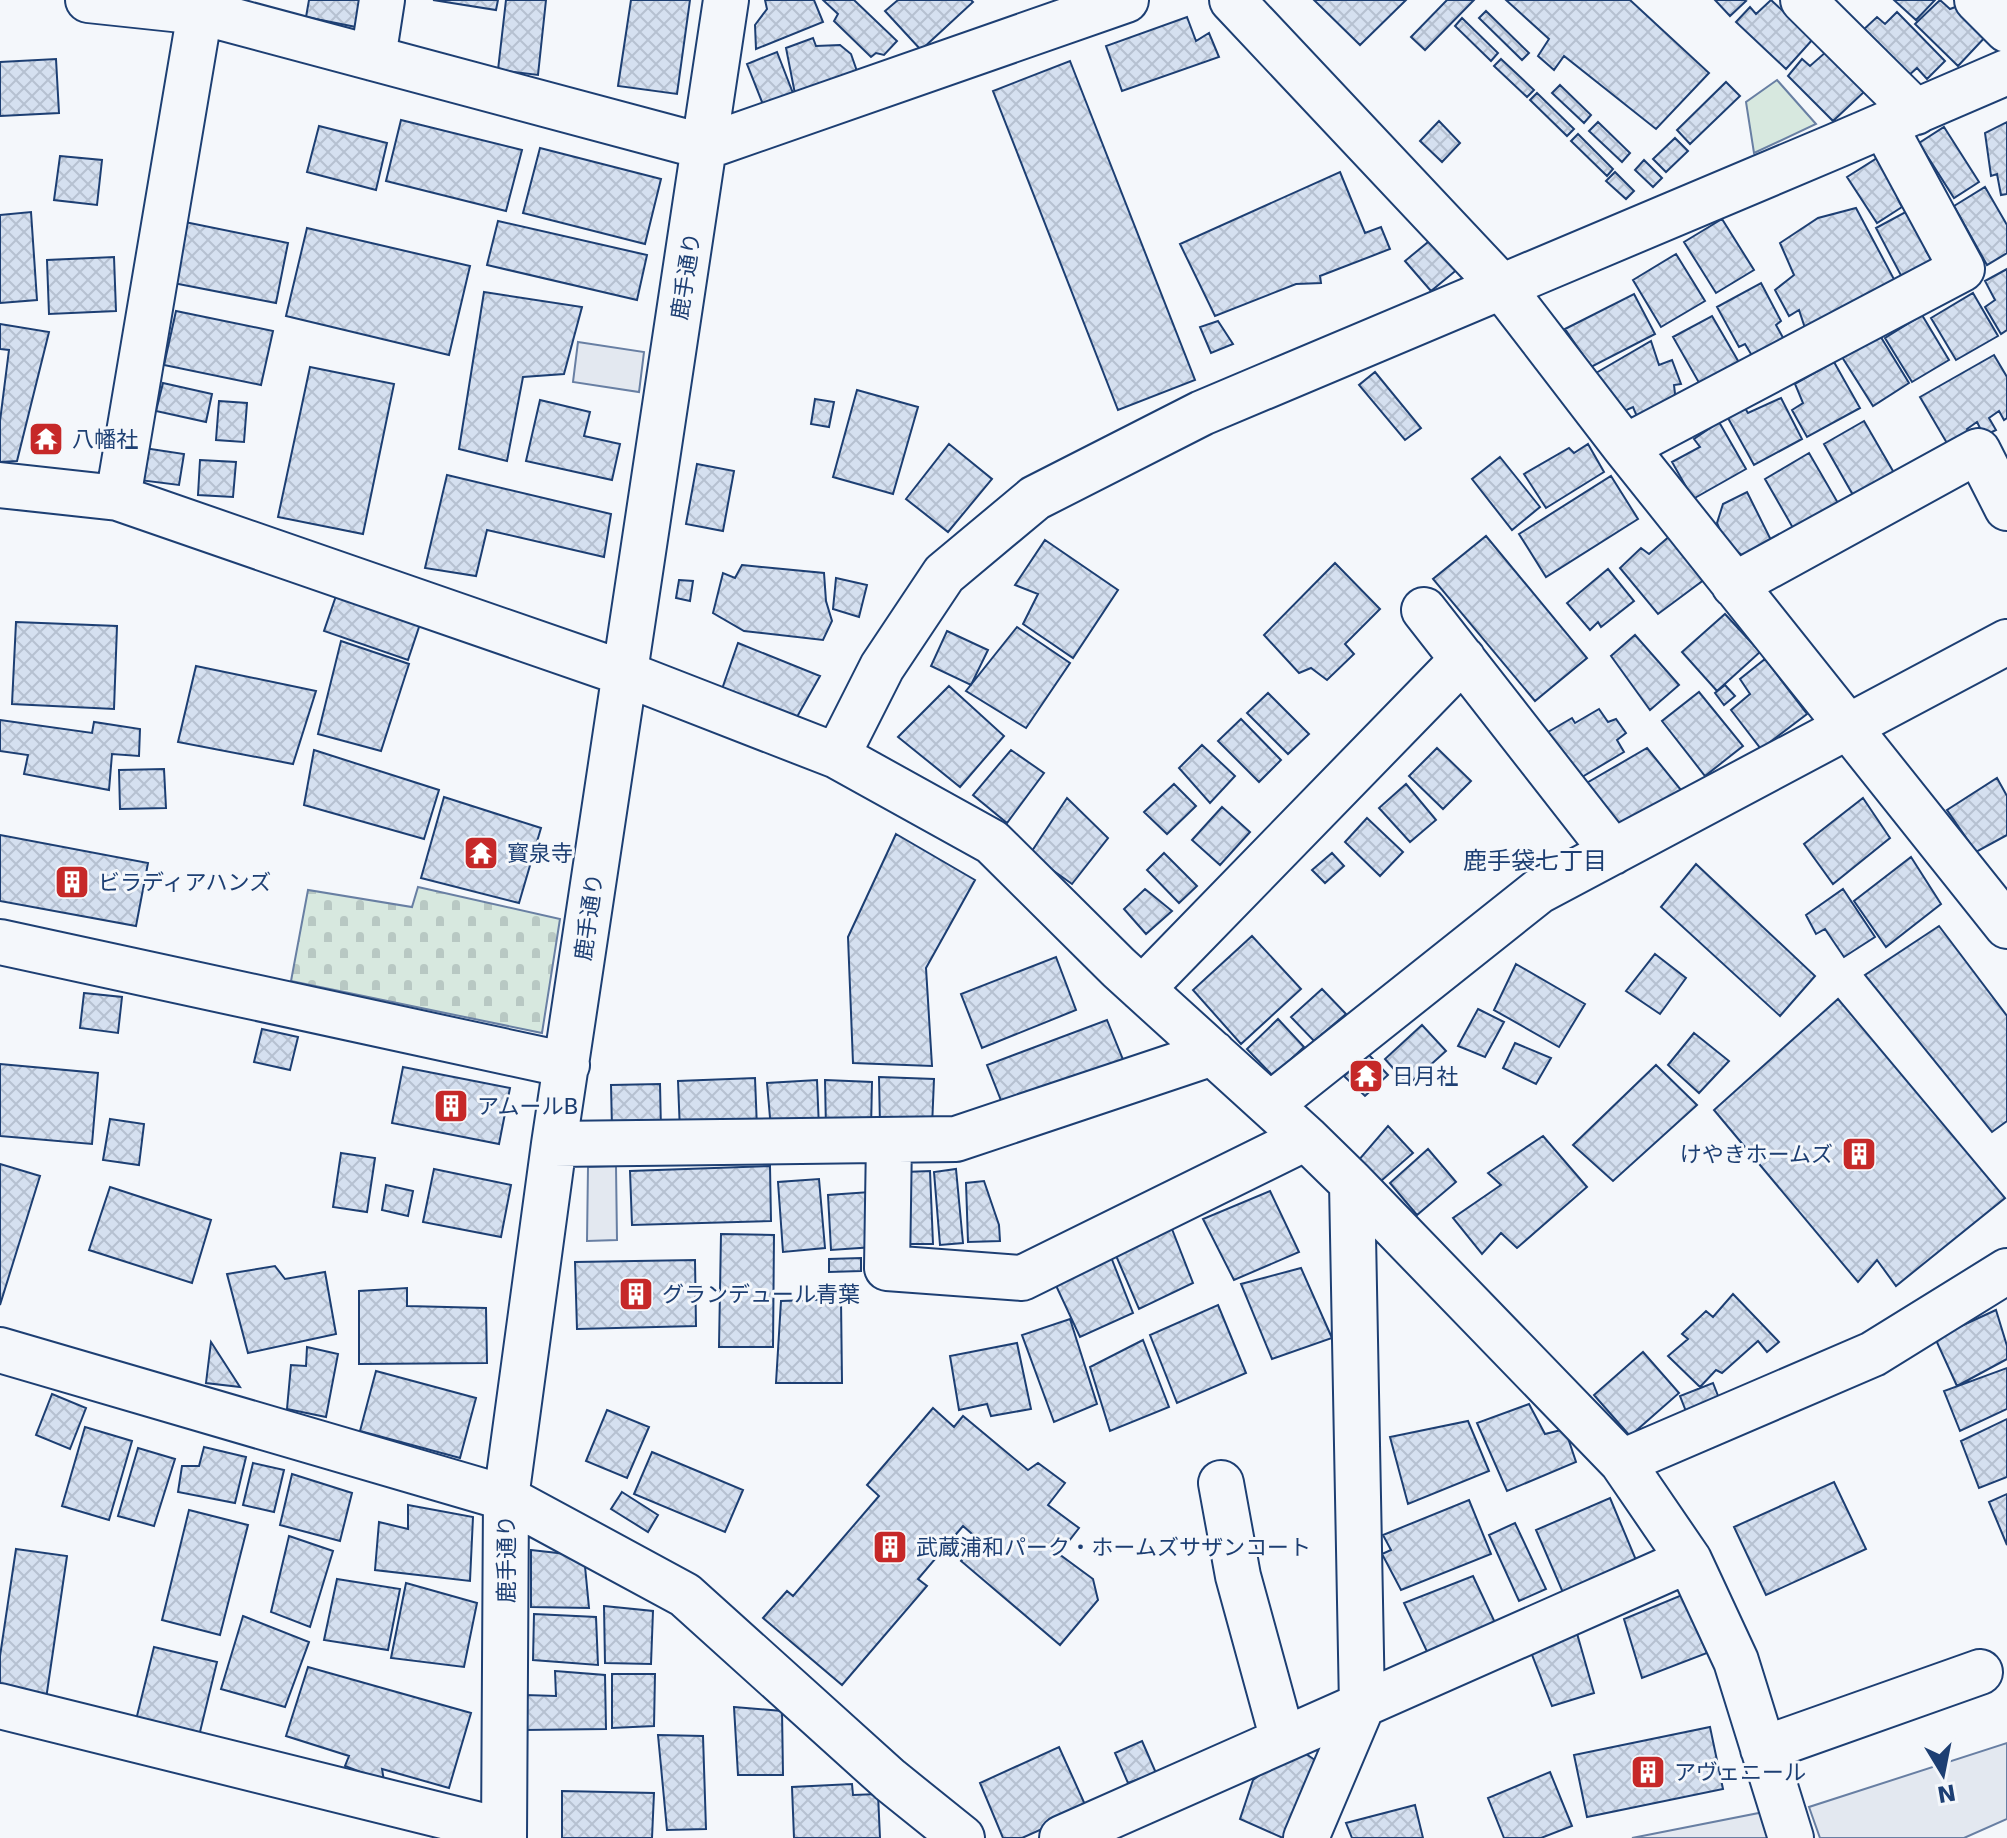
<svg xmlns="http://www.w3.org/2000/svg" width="2007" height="1838" viewBox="0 0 2007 1838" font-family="'DejaVu Sans','Noto Sans JP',sans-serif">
	<defs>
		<pattern id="cemetery-stones" width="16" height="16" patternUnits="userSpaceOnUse" patternTransform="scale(2)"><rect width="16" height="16" fill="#d7e8df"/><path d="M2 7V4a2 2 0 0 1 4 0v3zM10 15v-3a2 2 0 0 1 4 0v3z" fill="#b8c8c3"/></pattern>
		<pattern id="building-cross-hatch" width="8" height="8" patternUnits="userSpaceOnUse" patternTransform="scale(2)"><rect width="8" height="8" fill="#d5e0f0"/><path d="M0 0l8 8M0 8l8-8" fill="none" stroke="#b6c1d1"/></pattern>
	</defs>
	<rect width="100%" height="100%" fill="#f4f7fb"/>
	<path fill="url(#cemetery-stones)" stroke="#687fa3" stroke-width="2" d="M418,887L560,919L542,1033L291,981L308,890L412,907Z"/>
	<path fill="#d7e8df" stroke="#687fa3" stroke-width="2" d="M1777,80L1816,124L1754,153L1746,102Z"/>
	<path fill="#e3e8f0" stroke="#687fa3" stroke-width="2" d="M578,342L644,352L639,392L573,382Z
		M616,1166L617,1240L587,1241L588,1167Z
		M2007,1743V1819L1964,1838H1820L1809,1807Z
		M1764,1812L1773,1838H1632Z"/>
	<path fill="url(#building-cross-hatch)" stroke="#1d3f73" stroke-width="2" d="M309,0H366L361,28L306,17Z
		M433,0H498L496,10Z
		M506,0H546L538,75L498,70Z
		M631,0H690L677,94L618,86Z
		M765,0H814L823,22L756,49L755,25L767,9Z
		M823,0H854L897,41L884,55L876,53L871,57L834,21L838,14Z
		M898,0H971L973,2L921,50L885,11Z
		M1314,0H1406L1360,45Z
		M1447,0H1474L1425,50L1411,37Z
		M1506,0H1630L1709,73L1656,129L1564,56L1554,70L1538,56L1549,39Z
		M1715,0H1744L1746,1L1730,16Z
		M1771,0L1813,39L1786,69L1736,22L1750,7L1756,14Z
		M1894,0H1935L1916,20Z
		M1940,0L1950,9L1958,6L1988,34L1958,66L1915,24Z
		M1486,11L1529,53L1522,60L1479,18Z
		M1897,12L1945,61L1927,79L1917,68L1907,77L1861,32L1877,17L1885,24Z
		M1187,17L1196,41L1209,33L1219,57L1122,91L1106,46Z
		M1462,18L1498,53L1491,61L1455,26Z
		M813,38L816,46L840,45L851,54L859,77L796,99L786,48Z
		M1827,51L1866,90L1833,121L1788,76L1802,59L1810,66Z
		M777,52L796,101L766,112L747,64Z
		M56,59L59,113L0,116V62Z
		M1501,59L1534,90L1527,97L1494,66Z
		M1070,61L1195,380L1118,410L993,91Z
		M1726,82L1740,96L1690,144L1677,130Z
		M1560,85L1591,115L1584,123L1552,93Z
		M1537,93L1574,129L1567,136L1530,100Z
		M401,120L522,150L506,211L386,181Z
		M1439,121L1460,143L1442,162L1420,141Z
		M1598,122L1630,153L1622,162L1589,131Z
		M2007,122V194L2001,195L1997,174L1991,176L1985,133Z
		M319,126L387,143L376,190L307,172Z
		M1944,127L1979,182L1954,198L1919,143Z
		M1578,134L1613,169L1607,176L1571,141Z
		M1675,138L1688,151L1666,172L1653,159Z
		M540,148L661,179L645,244L523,213Z
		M1882,155L1904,191L1897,197L1902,207L1877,223L1847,177Z
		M60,156L102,160L97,205L54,200Z
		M1644,160L1662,178L1653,187L1635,170Z
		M1340,172L1365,233L1381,227L1390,249L1320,276L1321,283L1296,284L1215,316L1180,244Z
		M1615,172L1634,191L1626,199L1606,181Z
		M1985,187L2007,225V253L1987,265L1954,206Z
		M1856,208L1896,283L1806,331L1799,310L1789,316L1775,290L1794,275L1780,243L1818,218Z
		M1913,208L1936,247L1926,251L1936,267L1905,283L1876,228Z
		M31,212L37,300L0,303V215Z
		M1722,219L1754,270L1716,293L1684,242Z
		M180,221L288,243L276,303L168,282Z
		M498,221L647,255L637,300L487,265Z
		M307,228L470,266L449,355L286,316Z
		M1433,238L1459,268L1431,291L1405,261Z
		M1676,254L1705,301L1661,327L1633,280Z
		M114,257L116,311L49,314L47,260Z
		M2007,269V330L2001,334L1985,307L1995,300L1985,281Z
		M1761,283L1781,321L1776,325L1786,343L1754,359L1745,344L1739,347L1717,307Z
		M484,292L582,307L564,374L523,377L507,461L459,449Z
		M1973,293L1998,336L1956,360L1931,318Z
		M1634,294L1655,334L1591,367L1565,329Z
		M176,311L273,331L261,385L164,365Z
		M1922,315L1949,360L1912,382L1885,338Z
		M1712,316L1741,366L1702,388L1673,337Z
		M1218,321L1233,344L1211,353L1200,327Z
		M0,324L49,332L17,461L0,462V421L9,350L0,349Z
		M1879,334L1909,383L1873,406L1842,357Z
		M1651,341L1659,365L1672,360L1681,384L1674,385L1676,402L1638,419L1633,407L1622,412L1596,373Z
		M1994,355L2007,377V418L2004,420L1999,411L1989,418L1996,430L1984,436L1977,422L1967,429L1972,438L1951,450L1920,397Z
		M1834,362L1860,408L1807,437L1792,410L1803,403L1795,384Z
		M310,367L394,384L363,534L278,517Z
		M1375,372L1421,428L1405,440L1359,385Z
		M163,383L212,394L206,422L156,411Z
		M857,390L918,407L893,494L833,477Z
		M1781,398L1802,439L1754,465L1728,418L1745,408L1748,413Z
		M815,399L834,402L829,427L811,424Z
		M540,400L590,412L584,436L620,444L612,480L526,461Z
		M219,401L247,403L244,442L216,440Z
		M1864,421L1897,478L1857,502L1824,444Z
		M1719,422L1746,469L1693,499L1672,462L1700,447L1694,439Z
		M949,444L992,479L948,532L906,499Z
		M1588,444L1604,472L1546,508L1524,474L1569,448L1574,453Z
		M144,448L184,454L179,485L139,480Z
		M1809,453L1838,503L1793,528L1765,479Z
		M1500,457L1540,507L1512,530L1472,479Z
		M200,460L236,462L233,497L198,495Z
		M697,464L734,471L723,531L686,524Z
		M447,475L611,514L604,557L487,530L476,576L425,568Z
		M1611,476L1638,519L1546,577L1519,534Z
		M1747,492L1773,544L1747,559L1725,542L1717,523L1723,504Z
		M1671,535L1705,579L1658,614L1620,568L1641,548L1649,554Z
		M1486,536L1587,658L1535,701L1433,579Z
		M1045,540L1118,590L1073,658L1023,624L1038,594L1015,585Z
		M1335,563L1380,609L1345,644L1354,654L1327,680L1311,668L1299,673L1264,635Z
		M742,565L824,573L826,601L832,621L823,640L744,631L713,613L723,573L735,578Z
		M1608,569L1634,601L1601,627L1598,622L1590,630L1567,603Z
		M836,578L867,585L859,617L833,609Z
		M679,580L693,581L690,601L676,598Z
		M337,593L420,624L408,660L324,631Z
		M1725,614L1760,652L1717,691L1682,652Z
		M16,622L117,626L114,709L12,704Z
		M1017,627L1070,663L1026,728L966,691Z
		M947,631L988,650L971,685L931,666Z
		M1635,635L1679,685L1650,710L1611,656Z
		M341,641L409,664L381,751L318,734Z
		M738,643L820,676L793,724L721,692Z
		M1765,659L1807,714L1761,749L1731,710L1750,694L1740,679Z
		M196,666L316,691L293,764L178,742Z
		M1725,685L1735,696L1724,705L1715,693Z
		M949,686L1004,736L960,787L898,737Z
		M1699,692L1743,746L1705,776L1662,721Z
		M1268,693L1309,734L1288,754L1247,713Z
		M1599,709L1608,722L1616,719L1626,733L1617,740L1624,752L1577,780L1543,735L1572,718L1575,723Z
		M1241,719L1281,760L1259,782L1218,741Z
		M0,720L92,733L94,722L140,729L139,756L112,754L109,790L24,774L28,755L0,751Z
		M1202,745L1235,776L1210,803L1179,768Z
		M1437,748L1471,781L1443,809L1409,776Z
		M1647,748L1681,790L1610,830L1578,788Z
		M314,750L439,790L424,839L304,805Z
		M1011,750L1044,773L1007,823L973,795Z
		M164,769L166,808L120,809L119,770Z
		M1997,778L2007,796V835L1976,852L1947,810Z
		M1174,784L1196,806L1167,834L1144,812Z
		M1406,784L1436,820L1410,842L1379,808Z
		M444,797L541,828L519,903L421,878Z
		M1067,798L1108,838L1072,884L1030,854Z
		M1863,798L1890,838L1833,884L1804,844Z
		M1222,807L1250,832L1220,865L1192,840Z
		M1367,818L1403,852L1380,876L1345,842Z
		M896,834L975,880L926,968L932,1066L853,1063L848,937Z
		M0,835L148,863L136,926L0,901Z
		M1164,853L1197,886L1179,903L1147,870Z
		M1332,853L1344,866L1325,883L1312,870Z
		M1911,857L1941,904L1886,947L1854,901Z
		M1696,864L1815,976L1780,1016L1661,907Z
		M1145,889L1172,911L1146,934L1124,909Z
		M1843,889L1875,937L1844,957L1825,929L1816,934L1806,915Z
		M1939,926L2007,1016V1121L1992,1132L1865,975Z
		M1252,936L1301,989L1241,1044L1193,990Z
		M1655,954L1686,978L1660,1014L1626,991Z
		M1056,957L1076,1010L982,1048L961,994Z
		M1516,964L1585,1004L1559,1047L1494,1010Z
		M1322,989L1346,1014L1314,1041L1291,1017Z
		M84,993L122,997L118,1033L80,1028Z
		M1838,999L2005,1198L1896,1286L1877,1260L1858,1282L1714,1110Z
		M1478,1009L1504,1022L1485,1057L1458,1046Z
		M1278,1019L1304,1047L1273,1076L1247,1049Z
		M1107,1020L1128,1072L1008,1118L987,1065Z
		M1422,1025L1446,1051L1408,1085L1385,1059Z
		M262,1029L298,1037L290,1070L254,1062Z
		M1694,1033L1729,1061L1699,1093L1668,1065Z
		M1515,1043L1551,1058L1536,1084L1503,1068Z
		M1369,1055L1388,1075L1365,1096L1344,1076Z
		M0,1064L98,1073L92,1144L0,1136Z
		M1656,1065L1697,1105L1613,1181L1573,1145Z
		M403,1067L510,1088L499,1144L392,1123Z
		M879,1077L934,1079L932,1127L880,1125Z
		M755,1078L757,1128L680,1132L678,1081Z
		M817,1080L819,1128L771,1129L767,1083Z
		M825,1080L872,1082L871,1129H826Z
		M660,1084L661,1130L612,1128L611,1085Z
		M110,1119L144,1124L139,1165L103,1160Z
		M1388,1126L1413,1153L1381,1181L1357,1162Z
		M1543,1136L1587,1187L1517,1248L1501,1233L1482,1254L1453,1218L1501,1185L1488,1173Z
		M1428,1149L1456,1182L1417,1215L1390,1183Z
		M341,1153L375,1158L367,1212L333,1207Z
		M0,1164L40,1176L0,1305Z
		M770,1166L771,1221L632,1225L630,1171Z
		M434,1169L511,1185L501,1237L423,1222Z
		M956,1169L963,1243L940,1245L934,1172Z
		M930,1171L933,1244H909L905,1172Z
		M819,1179L825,1248L783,1252L778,1182Z
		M984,1181L999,1225L1000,1241L968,1242L966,1183Z
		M386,1185L413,1191L408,1216L382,1210Z
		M110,1187L211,1220L192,1283L89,1250Z
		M1270,1191L1299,1252L1234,1280L1203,1219Z
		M870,1192L874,1247L831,1250L828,1195Z
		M1170,1224L1193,1283L1139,1309L1114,1251Z
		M721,1234L774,1235L773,1347H719Z
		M1109,1252L1133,1313L1080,1337L1052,1277Z
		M861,1258V1271L829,1272V1259Z
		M695,1260L696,1326L577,1329L575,1262Z
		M275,1266L285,1279L325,1272L336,1334L248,1353L227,1274Z
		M1301,1268L1332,1338L1272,1359L1241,1284Z
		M407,1288V1306L486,1308L487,1363L359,1364V1291Z
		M1733,1294L1779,1342L1767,1352L1758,1341L1722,1373L1716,1370L1700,1387L1668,1356L1688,1339L1682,1334L1706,1311L1713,1317Z
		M841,1299L842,1383H776L781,1301Z
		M1218,1305L1246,1373L1177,1403L1150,1335Z
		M1996,1310L2007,1346V1359L1957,1386L1935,1338Z
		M1070,1319L1097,1404L1054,1422L1022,1335Z
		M1143,1340L1169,1407L1110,1431L1090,1367Z
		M211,1342L240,1387L206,1383Z
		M1017,1343L1031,1409L991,1416L987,1404L959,1410L950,1356Z
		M307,1347L338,1354L326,1417L287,1409L291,1365L306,1366Z
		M1643,1352L1679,1393L1630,1436L1594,1395Z
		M2007,1368V1409L1960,1431L1944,1391Z
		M376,1371L476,1398L460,1458L360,1431Z
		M1713,1383L1722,1406L1689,1419L1680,1396Z
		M52,1394L86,1408L70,1449L36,1435Z
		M1529,1404L1545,1434L1565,1429L1576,1462L1507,1491L1477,1423Z
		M933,1408L954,1427L963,1416L1028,1470L1038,1463L1065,1483L1048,1505L1079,1528L1059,1554L1093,1579L1098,1600L1060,1645L961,1561L979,1540L963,1526L918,1579L927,1586L842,1685L763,1618L787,1591L793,1596L879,1496L867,1485Z
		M607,1410L649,1427L627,1478L586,1461Z
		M2007,1419V1477L1979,1488L1961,1441Z
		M1468,1421L1489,1471L1408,1504L1390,1437Z
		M85,1427L132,1441L109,1520L62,1506Z
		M204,1447L246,1457L235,1503L178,1492L182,1466H199Z
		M138,1448L175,1459L154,1526L118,1516Z
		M652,1452L743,1490L725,1532L634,1494Z
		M253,1463L284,1470L274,1512L243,1505Z
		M292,1474L352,1493L340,1541L280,1525Z
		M1834,1482L1866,1549L1766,1595L1734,1527Z
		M622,1492L658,1515L648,1532L611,1509Z
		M2007,1494V1545L1989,1502Z
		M1610,1498L1636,1560L1564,1595L1536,1530Z
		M1469,1500L1491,1554L1401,1590L1382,1554L1391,1550L1383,1535Z
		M408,1505L473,1517L470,1581L375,1570L379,1522L408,1529Z
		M189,1510L248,1525L220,1635L162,1620Z
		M1515,1523L1546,1589L1519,1601L1489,1535Z
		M289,1536L333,1551L310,1627L271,1612Z
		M16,1549L67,1556L46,1699L0,1692V1656Z
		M531,1550L584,1556L589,1608L531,1607Z
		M1473,1576L1498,1629L1431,1660L1404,1603Z
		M337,1579L400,1589L388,1650L324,1640Z
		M406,1583L477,1603L464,1667L391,1658Z
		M1682,1595L1707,1653L1642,1678L1624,1619Z
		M604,1606L653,1611L651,1664L605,1663Z
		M534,1614L596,1617L598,1665L533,1660Z
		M243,1616L309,1642L285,1707L221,1689Z
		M1576,1630L1594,1693L1552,1706L1529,1647Z
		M154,1647L217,1662L199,1736L136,1720Z
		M308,1667L471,1713L449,1788L382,1769L384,1781L345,1766L349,1756L286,1736Z
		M555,1671L605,1675L606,1729L525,1730L526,1695L556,1696Z
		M612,1674H655L654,1726L612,1728Z
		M734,1707L782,1711L783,1775H738Z
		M1710,1727L1723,1789L1587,1817L1574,1755Z
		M658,1735L703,1736L706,1829L667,1830Z
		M1142,1741L1156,1773L1128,1783L1115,1753Z
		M1059,1747L1087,1809L1022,1838H1003L980,1783Z
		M1297,1748L1321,1764L1286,1838H1283L1240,1819L1253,1780Z
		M1550,1772L1572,1826L1541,1838H1504L1488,1798Z
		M852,1784L853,1795L878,1794L880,1838H794L792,1787Z
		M562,1791L654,1793L652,1838H562Z
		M1415,1805L1423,1838H1352L1346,1823Z"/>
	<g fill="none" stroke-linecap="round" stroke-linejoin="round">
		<g stroke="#1d3f73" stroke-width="48">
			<path id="minor" d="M88,0L201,12L705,147L1126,0
				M1232,0L1502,287L1625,447L2007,926
				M1803,0L1916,112
				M1977,0L2007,30
				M373,58L382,0
				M1625,447L1962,269L1884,125
				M0,485L118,498L626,674L837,756L992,842L1119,968L1306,1138L1352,1183L1622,1462L1689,1560L1736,1661L1791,1838
				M118,498L202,0
				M1734,585L1978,451L2007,508
				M1424,610L1613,852
				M837,756L882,667L944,574L1035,498L1202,413L1833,147L2007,72
				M0,942L567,1065
				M1142,989L1463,659
				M1270,1105L1539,891L2007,642
				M889,1140L887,1268L1022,1278L1306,1138
				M554,1144L956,1139L1213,1053
				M0,1350L506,1498L685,1595L890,1780L962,1838
				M1622,1462L1873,1354L2007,1271
				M1221,1483L1238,1576L1283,1740
				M0,1706L504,1831
				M1763,1749L1980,1672
				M504,1838L506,1498L554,1144L726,0
				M1062,1838L1689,1560
				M1306,1838L1362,1706L1352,1183"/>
		</g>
		<use href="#minor" stroke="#f4f7fb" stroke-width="44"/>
	</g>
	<defs>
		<g id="temple-square" transform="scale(1.8)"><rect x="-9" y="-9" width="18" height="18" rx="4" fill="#c62828" stroke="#f4f7fb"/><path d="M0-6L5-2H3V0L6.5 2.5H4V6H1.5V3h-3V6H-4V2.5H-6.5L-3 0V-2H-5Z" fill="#fff"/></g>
		<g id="building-square" transform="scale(1.8)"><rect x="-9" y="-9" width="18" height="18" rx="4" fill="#c62828" stroke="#f4f7fb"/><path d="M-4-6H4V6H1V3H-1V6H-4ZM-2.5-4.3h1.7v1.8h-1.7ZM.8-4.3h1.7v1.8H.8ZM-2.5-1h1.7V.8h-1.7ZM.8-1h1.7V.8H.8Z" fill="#fff"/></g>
	</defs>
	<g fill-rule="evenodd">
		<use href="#temple-square" x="46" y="439"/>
		<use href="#temple-square" x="481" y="853"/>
		<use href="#building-square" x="72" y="882"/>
		<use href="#temple-square" x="1366" y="1076"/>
		<use href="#building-square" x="451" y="1106"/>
		<use href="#building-square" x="1859" y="1154"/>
		<use href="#building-square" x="636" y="1294"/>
		<use href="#building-square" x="890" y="1547"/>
		<use href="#building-square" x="1648" y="1772"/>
	</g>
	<g text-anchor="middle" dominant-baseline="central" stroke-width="6" stroke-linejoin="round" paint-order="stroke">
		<g font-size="22" fill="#1d3f73" stroke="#f4f7fb">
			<text transform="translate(686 276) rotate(-81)">鹿手通り</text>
			<text transform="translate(589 917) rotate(-82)">鹿手通り</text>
			<text transform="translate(506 1559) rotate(-90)">鹿手通り</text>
		</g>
		<g font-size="22" fill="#1d3f73" stroke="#f4f7fb" text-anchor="start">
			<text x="72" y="439">八幡社</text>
			<text x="507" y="853">寳泉寺</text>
			<text x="98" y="882">ビラディアハンズ</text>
			<text x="1392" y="1076">日月社</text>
			<text x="477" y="1106">アムールB</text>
			<text x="1833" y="1154" text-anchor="end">けやきホームズ</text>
			<text x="662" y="1294">グランデュール青葉</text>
			<text x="916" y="1547">武蔵浦和パーク・ホームズサザンコート</text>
			<text x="1674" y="1772">アヴェニール</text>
		</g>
		<g font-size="24" fill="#1d3f73" stroke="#f4f7fb">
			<text x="1535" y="861">鹿手袋七丁目</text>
		</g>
	</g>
	<g transform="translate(1943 1774) rotate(170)" stroke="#f4f7fb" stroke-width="6" paint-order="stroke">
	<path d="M0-6L14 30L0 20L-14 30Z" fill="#1d3f73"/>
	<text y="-12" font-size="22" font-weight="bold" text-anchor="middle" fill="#1d3f73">N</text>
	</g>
</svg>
